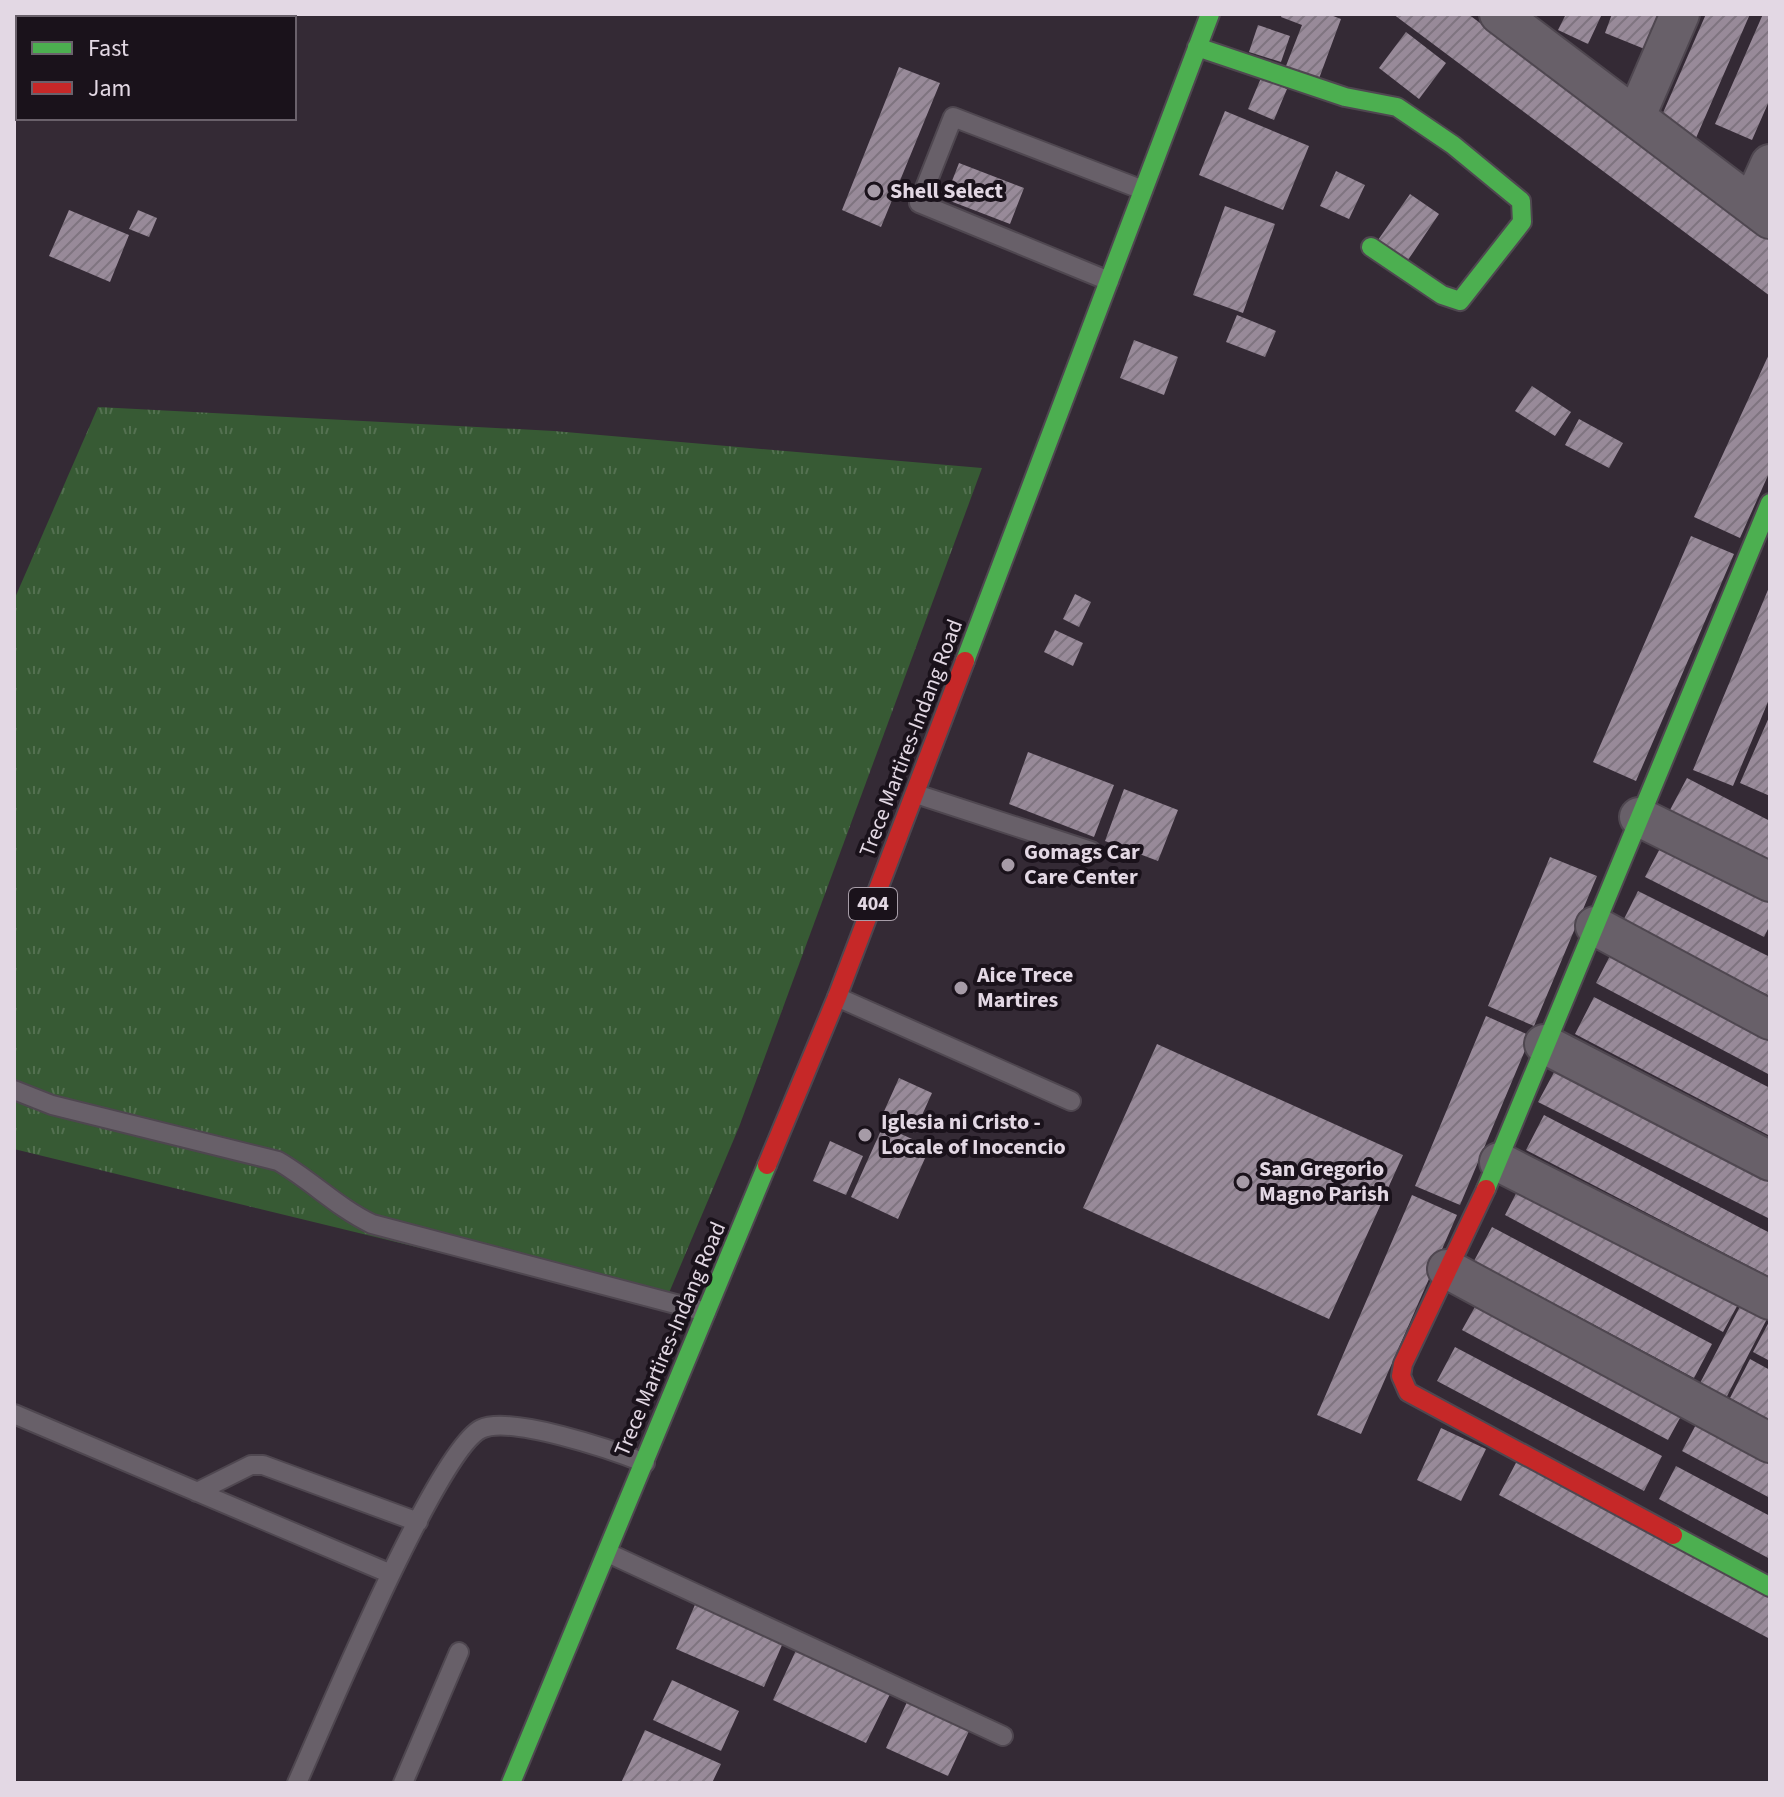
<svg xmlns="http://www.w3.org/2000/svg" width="1784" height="1797" viewBox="0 0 1784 1797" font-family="'Source Sans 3',sans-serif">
	<defs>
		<pattern id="grass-tufts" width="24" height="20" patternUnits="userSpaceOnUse" patternTransform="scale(2)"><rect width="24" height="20" fill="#375a34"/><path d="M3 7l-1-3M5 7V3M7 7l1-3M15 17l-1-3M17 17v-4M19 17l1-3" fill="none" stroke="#547151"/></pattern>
		<pattern id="building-hatch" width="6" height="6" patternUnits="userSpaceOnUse" patternTransform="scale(2)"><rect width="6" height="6" fill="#988a99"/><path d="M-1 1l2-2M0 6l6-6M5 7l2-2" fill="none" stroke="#7f7480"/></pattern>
	</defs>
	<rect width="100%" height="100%" fill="#342a35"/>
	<path fill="url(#grass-tufts)" d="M98,407L554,431L982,468L739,1127L663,1307L14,1149V600Z"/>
	<path fill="url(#building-hatch)" d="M1282,14H1328L1341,19L1317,84L1284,71L1302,25L1281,17Z
		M1393,14H1468L1710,194L1770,240V296Z
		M1566,14H1602L1588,44L1558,30Z
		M1612,14H1668L1652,52L1605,33Z
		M1706,14H1750L1696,138L1659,122Z
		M1763,14H1770V99L1752,140L1715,124Z
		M1258,25L1290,36L1281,62L1249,52Z
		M1406,32L1446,63L1419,99L1379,68Z
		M899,67L940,83L881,227L842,210Z
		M1261,78L1287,89L1274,120L1248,109Z
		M1225,111L1309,146L1283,210L1199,175Z
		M959,163L1024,188L1010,224L945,199Z
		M1336,171L1365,185L1349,219L1320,206Z
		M1410,194L1439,214L1408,260L1378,240Z
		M1225,206L1275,224L1243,313L1193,295Z
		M69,210L129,235L110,282L49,256Z
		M138,210L157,218L149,237L129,229Z
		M1237,315L1276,331L1265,357L1226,342Z
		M1134,340L1178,357L1164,395L1120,378Z
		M1770,352V471L1740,538L1694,517Z
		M1532,386L1571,412L1555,436L1515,411Z
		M1579,419L1623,443L1609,468L1565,445Z
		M1691,536L1734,554L1636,781L1593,762Z
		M1770,585V697L1733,786L1693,770Z
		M1075,594L1091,602L1079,627L1063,619Z
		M1055,630L1083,643L1073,666L1044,652Z
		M1770,715V796L1740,783Z
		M1028,752L1114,785L1094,837L1009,804Z
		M1687,778L1770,821V854L1766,861L1670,810Z
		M1124,789L1178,810L1158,861L1105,841Z
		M1667,835L1770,888V925L1764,937L1645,877Z
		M1550,857L1597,876L1534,1026L1488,1006Z
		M1638,891L1770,957V996L1622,923Z
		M1615,946L1770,1029V1075L1596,983Z
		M1594,997L1770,1088V1136L1575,1034Z
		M1486,1016L1531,1036L1460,1205L1415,1186Z
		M1157,1044L1403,1155L1329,1319L1083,1208Z
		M1559,1063L1770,1170V1219L1538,1102Z
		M899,1078L932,1093L914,1133L881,1118Z
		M1544,1115L1770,1233V1277L1526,1150Z
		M883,1126L930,1147L898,1219L851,1197Z
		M830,1141L863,1156L846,1195L813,1181Z
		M1523,1180L1742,1297L1723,1332L1505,1215Z
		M1412,1195L1457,1215L1361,1434L1317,1415Z
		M1492,1227L1712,1344L1694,1378L1474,1261Z
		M1746,1295L1770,1313L1725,1400L1698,1387Z
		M1481,1296L1686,1407L1668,1440L1462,1330Z
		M1770,1320V1361L1753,1352Z
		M1455,1347L1662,1456L1644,1491L1437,1381Z
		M1750,1359L1770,1370V1420L1730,1398Z
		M1700,1417L1770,1455V1498L1682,1451Z
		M1441,1428L1486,1449L1461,1501L1417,1480Z
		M1518,1459L1770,1594V1639L1499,1495Z
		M1676,1466L1770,1516V1559L1659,1499Z
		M697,1600L785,1638L764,1687L676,1649Z
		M798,1646L892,1690L866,1743L773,1700Z
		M672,1680L739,1711L721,1751L653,1720Z
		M907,1702L969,1731L948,1776L886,1748Z
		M645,1730L721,1764L712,1783H621Z"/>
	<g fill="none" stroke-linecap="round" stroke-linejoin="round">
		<g stroke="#4f4750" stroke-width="22">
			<path id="lane" d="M1109,281L919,203L953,117L1143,190
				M916,794L1091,851
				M837,997L1071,1101
				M14,1090L52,1105L278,1161C311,1180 338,1208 372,1224L706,1312
				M14,1414L391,1574
				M197,1492L251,1465H263L418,1522
				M608,1553L1003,1736
				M297,1783C323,1725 437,1450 481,1429C510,1415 613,1450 645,1463
				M403,1783L459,1652"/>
		</g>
		<g stroke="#4f4750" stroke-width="42">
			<path id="street" d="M1499,14L1770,219
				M1636,116L1680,14
				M1752,204L1770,164
				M1639,817L1770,882
				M1595,926L1770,1020
				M1544,1044L1770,1161
				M1499,1162L1770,1300
				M1447,1269L1770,1443"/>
		</g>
		<g stroke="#4f4750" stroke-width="22">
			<path id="fast" d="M1197,47L1345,97L1397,107L1453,145L1521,201L1522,222L1460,301L1442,295L1371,247
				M965,661L1210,14
				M1486,1189L1770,503
				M1673,1535L1770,1587
				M511,1783L767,1165"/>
		</g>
		<g stroke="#4f4750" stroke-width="22">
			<path id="jam" d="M767,1165L837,997L965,661
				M1486,1189L1403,1364L1401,1376L1408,1392L1673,1535"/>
		</g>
		<use href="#lane" stroke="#686069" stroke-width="18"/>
		<use href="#street" stroke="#686069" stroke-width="38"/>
		<use href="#fast" stroke="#4caf50" stroke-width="18"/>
		<use href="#jam" stroke="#c62828" stroke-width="18"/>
	</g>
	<g fill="#a69ba7" stroke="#1a121b" stroke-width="3">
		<circle cx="874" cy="191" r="8"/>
		<circle cx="1008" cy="865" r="8"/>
		<circle cx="961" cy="988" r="8"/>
		<circle cx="865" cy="1135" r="8"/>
		<circle cx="1243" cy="1182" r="8"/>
	</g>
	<g text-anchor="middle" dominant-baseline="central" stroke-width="8" stroke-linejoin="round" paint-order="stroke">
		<rect fill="#1a121b" stroke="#a79da8" stroke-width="2" x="849" y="888" width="48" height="32" rx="6"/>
		<g font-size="20" font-weight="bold" fill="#e3d8e4">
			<text x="873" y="904">404</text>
		</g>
		<g font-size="22" font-weight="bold" fill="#e3d8e4" stroke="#1a121b" text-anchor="start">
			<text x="890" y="191">Shell Select</text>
			<text x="1024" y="852">Gomags Car<tspan x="1024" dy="25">Care Center</tspan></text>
			<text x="977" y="975">Aice Trece<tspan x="977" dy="25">Martires</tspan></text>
			<text x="881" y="1122">Iglesia ni Cristo -<tspan x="881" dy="25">Locale of Inocencio</tspan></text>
			<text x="1259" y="1169">San Gregorio<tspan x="1259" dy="25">Magno Parish</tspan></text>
		</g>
		<g font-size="22" fill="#e3d8e4" stroke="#1a121b">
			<text transform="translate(911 738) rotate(-69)">Trece Martires-Indang Road</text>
			<text transform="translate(670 1339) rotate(-67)">Trece Martires-Indang Road</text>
		</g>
	</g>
	<rect width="1784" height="1797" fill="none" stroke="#e3d8e4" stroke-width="32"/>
	<rect x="16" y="16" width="280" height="104" fill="#1a121b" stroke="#6a616b" stroke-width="2"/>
	<rect x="32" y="42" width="40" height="12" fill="#4caf50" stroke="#6a616b" stroke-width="2"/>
	<text x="88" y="56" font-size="24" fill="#e3d8e4">Fast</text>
	<rect x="32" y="82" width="40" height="12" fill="#c62828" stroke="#6a616b" stroke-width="2"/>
	<text x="88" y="96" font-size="24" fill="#e3d8e4">Jam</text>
</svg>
